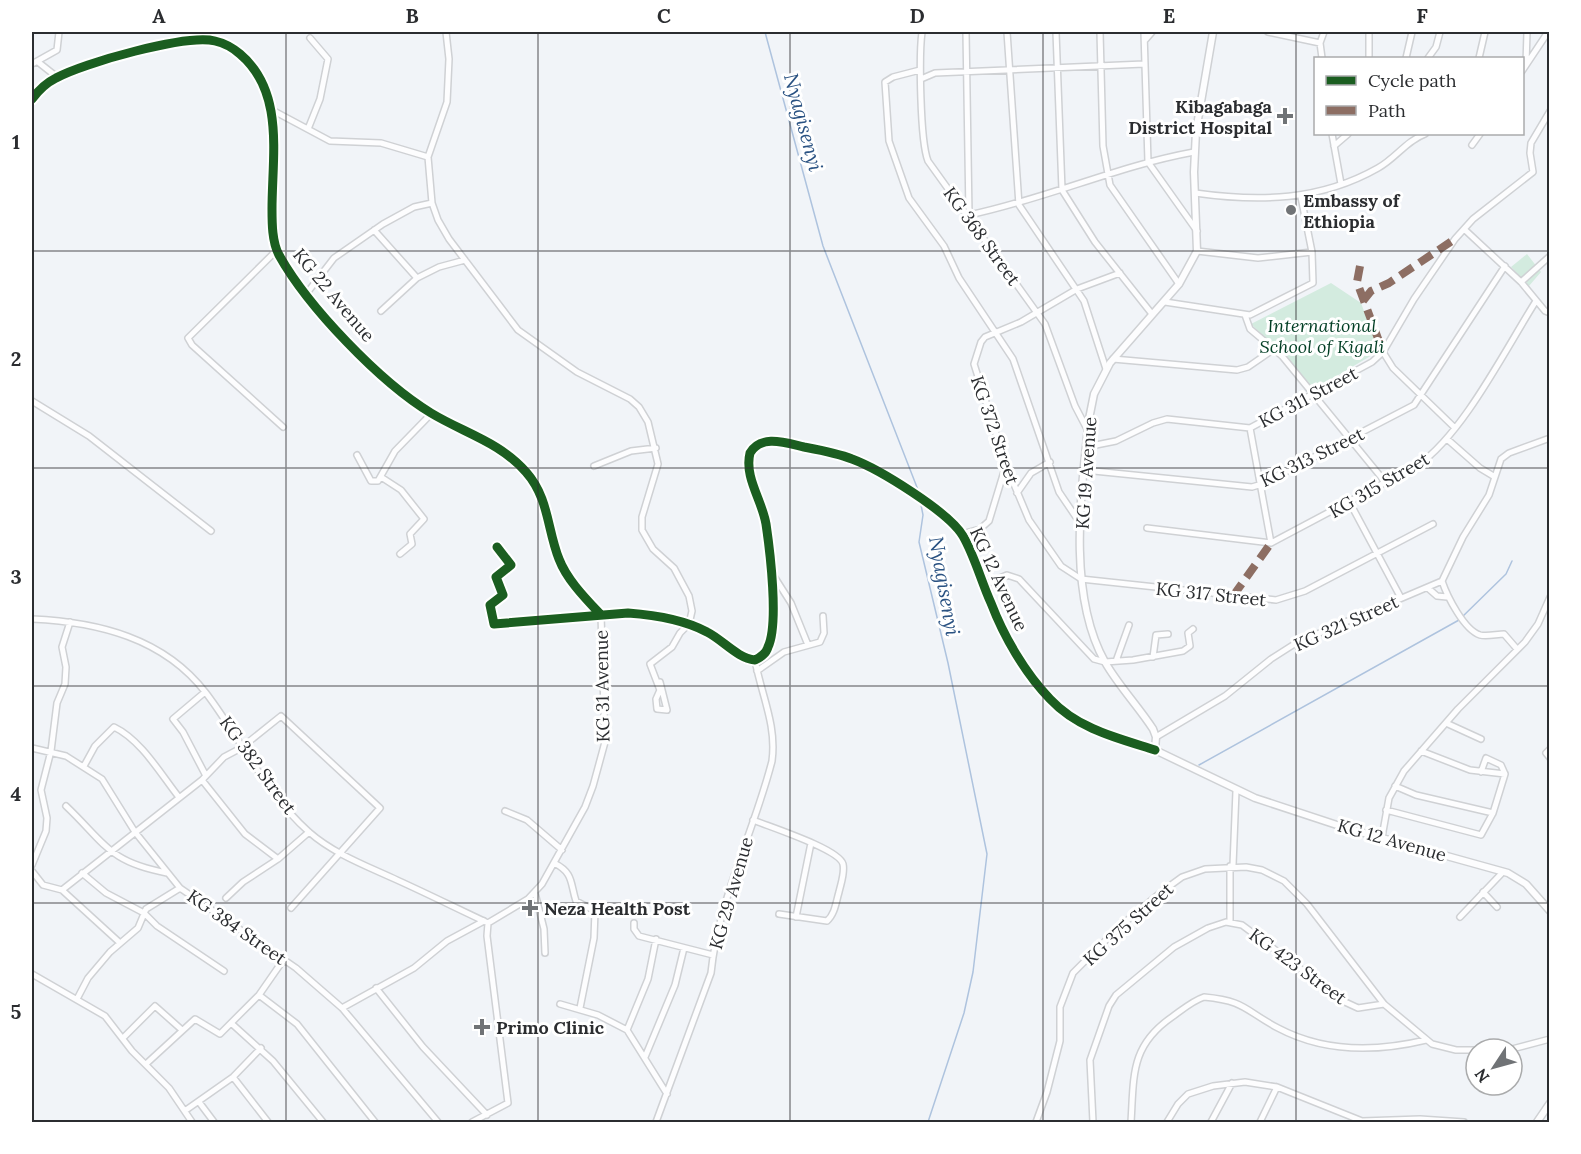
<svg xmlns="http://www.w3.org/2000/svg" width="1581" height="1154" viewBox="0 0 1581 1154" font-family="Lora,serif">
	<rect width="100%" height="100%" fill="#f1f4f8"/>
	<path fill="#d3ebdf" d="M1527,254L1541,272L1529,286L1511,267Z
		M1331,283L1361,303L1379,351L1313,390L1251,324Z"/>
	<g fill="none" stroke-linecap="round" stroke-linejoin="round">
		<path stroke="#aec3de" stroke-width="1.5" d="M765,32L823,246L920,495
			M920,500L923,515L919,542L948,663L987,854L973,972L964,1013L928,1122
			M1199,765L1459,620L1506,574L1512,561"/>
		<g stroke="#cfd1d4" stroke-width="8">
			<path id="minor" d="M192,32L197,40
				M446,32L449,59L447,102L428,157L432,203L438,220L449,239L518,330L577,372L630,399L639,407L648,422L658,464L642,517V530L653,549L674,568L689,596L692,611L689,624L680,633L672,647L650,664L660,690L656,699L657,709L667,710L660,682
				M922,32C919,54 920,141 928,161L1045,324L1075,406L1087,429
				M966,32L969,215C1046,199 1117,166 1194,152
				M1007,32L1019,205L1084,301L1106,369
				M1056,32L1062,190L1095,242L1152,314
				M1100,32L1103,146L1110,185L1179,284
				M1144,32L1148,162L1197,231
				M1268,32L1320,43L1324,32
				M1145,40L1152,32
				M1320,43L1322,58
				M1369,58V32
				M1406,58L1412,32
				M1428,58L1436,47L1440,32
				M1479,58L1485,32
				M38,62L57,77
				M32,64L57,50L59,32
				M1526,64L1527,32
				M920,70L893,77L885,82L889,141L909,198L944,246L959,278L1013,359L1059,492L1080,523
				M1522,71L1548,32
				M921,79L935,73L1144,64
				M32,99C38,91 46,83 56,78C83,63 186,34 215,41C224,43 233,48 240,54C285,92 272,156 272,209C272,223 272,242 279,255C308,307 380,382 431,413C464,433 500,442 526,472C549,498 547,529 559,559C567,580 586,599 601,615
				M272,110L330,141L381,143L428,157
				M308,129L320,99L328,59L310,38
				M1332,134L1341,184
				M1472,145L1480,134
				M1334,146L1348,134
				M1195,193C1259,202 1320,201 1378,168C1396,158 1406,141 1425,134
				M1464,229L1521,282L1545,311L1550,313
				M374,230L417,278
				M277,250L188,338L192,345L283,427
				M1197,251L1258,258L1312,252
				M1120,273L1077,289L1021,322L985,337L981,342L974,364L1006,465L1029,520L1061,566L1081,579L1276,600L1305,591L1433,524
				M1521,282L1550,256
				M307,293L334,258L383,224L414,207L432,203
				M1165,302L1250,315L1313,283L1312,252L1301,197
				M381,311L417,278L439,267L465,260
				M1245,315L1250,329L1282,356L1386,483
				M1383,352L1393,368L1455,428
				M1113,359L1237,370L1248,367L1274,349
				M32,401L89,436L211,531
				M1250,428L1271,543
				M1447,439L1480,468L1495,477
				M1086,447L1116,441L1153,423L1167,419L1250,428L1372,362L1383,352L1414,299L1455,239L1473,219L1533,172L1530,153L1531,143L1550,111
				M357,455L371,481H378L395,451L432,413
				M594,466L631,451L656,448
				M1084,470L1252,487L1262,484L1414,405L1505,266
				M381,477L401,490L424,519L410,534L412,544L400,554
				M1017,493L1031,473L1050,462
				M1350,503L1401,598
				M1147,528L1271,543L1418,465C1463,434 1505,350 1536,301
				M962,534L980,529L989,521L1006,465
				M497,547L511,565L496,577L503,595L490,605L494,624L628,613C655,615 683,619 707,632C723,640 737,658 755,660C761,657 766,654 768,647C779,624 770,551 766,524C762,500 744,477 750,453C761,434 786,443 804,447C820,450 837,453 852,459C879,469 949,512 963,536C975,557 981,581 991,603C1004,637 1025,673 1050,699C1078,729 1117,738 1155,750
				M770,570L791,603L808,645
				M1442,581C1447,596 1464,630 1480,635C1487,637 1497,634 1504,634L1517,649
				M984,585L1007,575L1019,579L1094,659L1105,662L1133,660L1183,651L1190,646L1188,633L1193,629
				M1429,589L1437,596L1447,597
				M32,619C98,622 164,638 206,693C241,739 265,793 309,832C334,854 367,866 397,880C428,894 458,909 488,923
				M1153,657L1156,635L1168,634
				M1116,661L1129,625
				M757,671L784,652L820,642L824,633L823,616
				M205,692L173,719L183,732L205,774
				M1446,723L1481,739
				M1156,737L1225,696L1271,659L1296,643L1442,581L1463,537L1489,495L1501,459L1509,453L1550,438
				M32,748L66,756L102,779L135,832L180,888L296,968L342,1008L438,1122
				M1550,749L1546,753L1550,758
				M1421,751L1470,770L1505,774
				M84,766L95,746L114,727C141,740 160,773 178,796
				M202,780L245,834L278,859L309,832
				M1395,786L1416,795L1493,813
				M66,806C105,843 108,862 167,873
				M1386,810L1481,835L1493,813L1505,774L1501,765L1486,758L1481,772
				M505,811L527,820L562,850
				M753,820C770,827 839,849 843,864C845,873 841,883 839,892C836,902 835,914 827,921L779,914
				M1382,837L1389,798L1404,771L1458,709L1525,642L1538,624L1550,597
				M554,863C574,873 570,883 576,901L595,911L594,938L580,1008
				M32,865L46,831L47,818L41,790L51,751L57,703L65,684L66,667L62,647L70,622
				M1233,865L1236,791
				M1230,866V922
				M32,871L43,885L62,890L119,942
				M82,873L106,893L144,913L157,926L224,971
				M62,890L202,780L224,757L241,748L281,716L380,808L291,908
				M1483,892L1497,907
				M535,893L544,929L545,953
				M226,898L243,882L278,859
				M796,917L811,843
				M1460,917L1503,872
				M488,923L528,899L542,884L585,807L593,786L605,742L601,615
				M634,923V929L639,936L713,955
				M32,974L105,1016L132,1051L169,1088L192,1122
				M376,988L423,1047L487,1115
				M259,995L297,1024L375,1122
				M77,999L88,978L110,952L138,928L146,909L180,888
				M560,1004L598,1015L627,1030L667,1094
				M342,1008L414,968L447,941L484,921
				M231,1023L273,1061L323,1122
				M627,1030L648,979L656,939
				M123,1038L155,1006L182,1030
				M1512,1049L1550,1039
				M645,1057L675,985L684,948
				M146,1064L195,1019L220,1034L259,995L284,959
				M233,1077L268,1122
				M199,1102L214,1122
				M186,1110L233,1077L261,1048
				M472,1122L508,1103L487,936L488,923
				M656,1122L711,973C718,900 754,832 772,761C777,725 761,694 755,660
				M1036,1122L1047,1092L1060,1041V1007L1073,973L1118,928L1160,893L1182,877L1205,869L1246,867L1262,870L1284,881L1307,904L1384,1004L1432,1044L1456,1050H1476
				M1093,1122L1090,1060L1109,1006L1116,995L1174,947L1208,928L1226,922L1242,925L1345,1002L1358,1008L1384,1004
				M1131,1122C1134,1076 1130,1046 1172,1017C1182,1010 1192,1001 1204,997C1246,1001 1244,1010 1278,1028C1325,1053 1376,1052 1426,1040
				M1167,1122L1178,1104L1188,1094L1213,1086L1245,1082L1277,1087L1362,1121L1420,1119L1464,1122
				M1211,1122L1232,1083
				M1260,1122L1277,1087"/>
		</g>
		<g stroke="#cfd1d4" stroke-width="9">
			<path id="major" d="M1213,32L1196,131L1194,172L1197,251L1179,284L1110,363L1094,394L1089,419C1081,493 1067,594 1105,662C1118,685 1138,706 1153,729L1156,737L1155,750L1255,798L1346,828L1508,873L1526,884L1550,911
				M1537,1122L1550,1103"/>
		</g>
		<use href="#minor" stroke="#fdfdfe" stroke-width="5"/>
		<use href="#major" stroke="#fdfdfe" stroke-width="6"/>
		<path stroke="#8d6e63" stroke-width="8" stroke-dasharray="15 8" stroke-linecap="butt" d="M1360,266L1357,282L1383,352
			M1363,301L1371,291L1389,283L1455,239
			M1233,596L1271,543"/>
		<g stroke="#fff" stroke-width="13">
			<path id="cycleway" d="M32,99C38,91 46,83 56,78C83,63 186,34 215,41C224,43 233,48 240,54C285,92 272,156 272,209C272,223 272,242 279,255C308,307 380,382 431,413C464,433 500,442 526,472C549,498 547,529 559,559C567,580 586,599 601,615
				M497,547L511,565L496,577L503,595L490,605L494,624L628,613C655,615 683,619 707,632C723,640 737,658 755,660C761,657 766,654 768,647C779,624 770,551 766,524C762,500 744,477 750,453C761,434 786,443 804,447C820,450 837,453 852,459C879,469 949,512 963,536C975,557 981,581 991,603C1004,637 1025,673 1050,699C1078,729 1117,738 1155,750"/>
		</g>
		<use href="#cycleway" stroke="#1b5e20" stroke-width="9"/>
	</g>
	<path fill="none" stroke="#2b2d30" stroke-width="1.5" stroke-opacity="0.55" d="M286,32V1122M538,32V1122M790,32V1122M1043,32V1122M1296,32V1122M32,251H1550M32,468H1550M32,686H1550M32,903H1550"/>
	<g fill="#707376" stroke="#fff" stroke-width="2">
		<path d="M1282 107h6v6h6v6h-6v6h-6v-6h-6v-6h6z"/>
		<circle cx="1291" cy="210" r="6"/>
		<path d="M527 899h6v6h6v6h-6v6h-6v-6h-6v-6h6z"/>
		<path d="M479 1018h6v6h6v6h-6v6h-6v-6h-6v-6h6z"/>
	</g>
	<g text-anchor="middle" dominant-baseline="central" stroke-width="6" stroke-linejoin="round" paint-order="stroke">
		<g font-size="18" font-weight="bold" fill="#2b2d30" stroke="#fff" text-anchor="start">
			<text x="1272" y="106" text-anchor="end">Kibagabaga<tspan x="1272" dy="21">District Hospital</tspan></text>
			<text x="1303" y="200">Embassy of<tspan x="1303" dy="21">Ethiopia</tspan></text>
			<text x="544" y="908">Neza Health Post</text>
			<text x="496" y="1027">Primo Clinic</text>
		</g>
		<g font-size="18" fill="#2b2d30" stroke="#fff">
			<text transform="translate(982 236) rotate(54)">KG 368 Street</text>
			<text transform="translate(334 295) rotate(50)">KG 22 Avenue</text>
			<text transform="translate(1308 397) rotate(-28)">KG 311 Street</text>
			<text transform="translate(995 430) rotate(71)">KG 372 Street</text>
			<text transform="translate(1312 457) rotate(-26)">KG 313 Street</text>
			<text transform="translate(1086 473) rotate(-86)">KG 19 Avenue</text>
			<text transform="translate(1379 485) rotate(-30)">KG 315 Street</text>
			<text transform="translate(999 579) rotate(65)">KG 12 Avenue</text>
			<text transform="translate(1211 594) rotate(6)">KG 317 Street</text>
			<text transform="translate(1346 623) rotate(-24)">KG 321 Street</text>
			<text transform="translate(602 686) rotate(-91)">KG 31 Avenue</text>
			<text transform="translate(258 765) rotate(54)">KG 382 Street</text>
			<text transform="translate(1392 840) rotate(16)">KG 12 Avenue</text>
			<text transform="translate(731 893) rotate(-74)">KG 29 Avenue</text>
			<text transform="translate(1128 924) rotate(-42)">KG 375 Street</text>
			<text transform="translate(237 927) rotate(35)">KG 384 Street</text>
			<text transform="translate(1298 966) rotate(36)">KG 423 Street</text>
		</g>
		<g font-size="18" font-style="italic" fill="#003d23" stroke="#fff">
			<text x="1322" y="325">International<tspan x="1322" dy="21">School of Kigali</tspan></text>
		</g>
		<g font-size="20" font-style="italic" fill="#2a5282" stroke="#fff">
			<text transform="translate(804 122) rotate(75)">Nyagisenyi</text>
			<text transform="translate(945 586) rotate(80)">Nyagisenyi</text>
		</g>
	</g>
	<rect width="1581" height="1154" fill="none" stroke="#ffffff" stroke-width="66"/>
	<rect x="1314" y="57" width="210" height="78" fill="#ffffff" stroke="#aaabac" stroke-width="1.5"/>
	<rect x="1326" y="76" width="30" height="9" fill="#1b5e20" stroke="#aaabac" stroke-width="1.5"/>
	<text x="1368" y="87" font-size="18" fill="#2b2d30">Cycle path</text>
	<rect x="1326" y="106" width="30" height="9" fill="#8d6e63" stroke="#aaabac" stroke-width="1.5"/>
	<text x="1368" y="117" font-size="18" fill="#2b2d30">Path</text>
	<g transform="translate(1494 1067) rotate(234)"><circle r="28" fill="#ffffff" stroke="#aaabac" stroke-width="1.5"/>
	<path d="M0-4.5L10 22L0 15L-10 22Z" fill="#707376"/>
	<text y="-9" font-size="16" font-weight="bold" text-anchor="middle" fill="#2b2d30">N</text>
	</g>
	<rect x="33" y="33" width="1515" height="1088" fill="none" stroke="#2b2d30" stroke-width="2"/>
	<g font-size="20" text-anchor="middle" font-weight="bold" fill="#2b2d30">
		<text x="159" y="23">A</text>
		<text x="412" y="23">B</text>
		<text x="664" y="23">C</text>
		<text x="917" y="23">D</text>
		<text x="1169" y="23">E</text>
		<text x="1422" y="23">F</text>
		<text x="16" y="149">1</text>
		<text x="16" y="366">2</text>
		<text x="16" y="584">3</text>
		<text x="16" y="801">4</text>
		<text x="16" y="1019">5</text>
	</g>
</svg>
